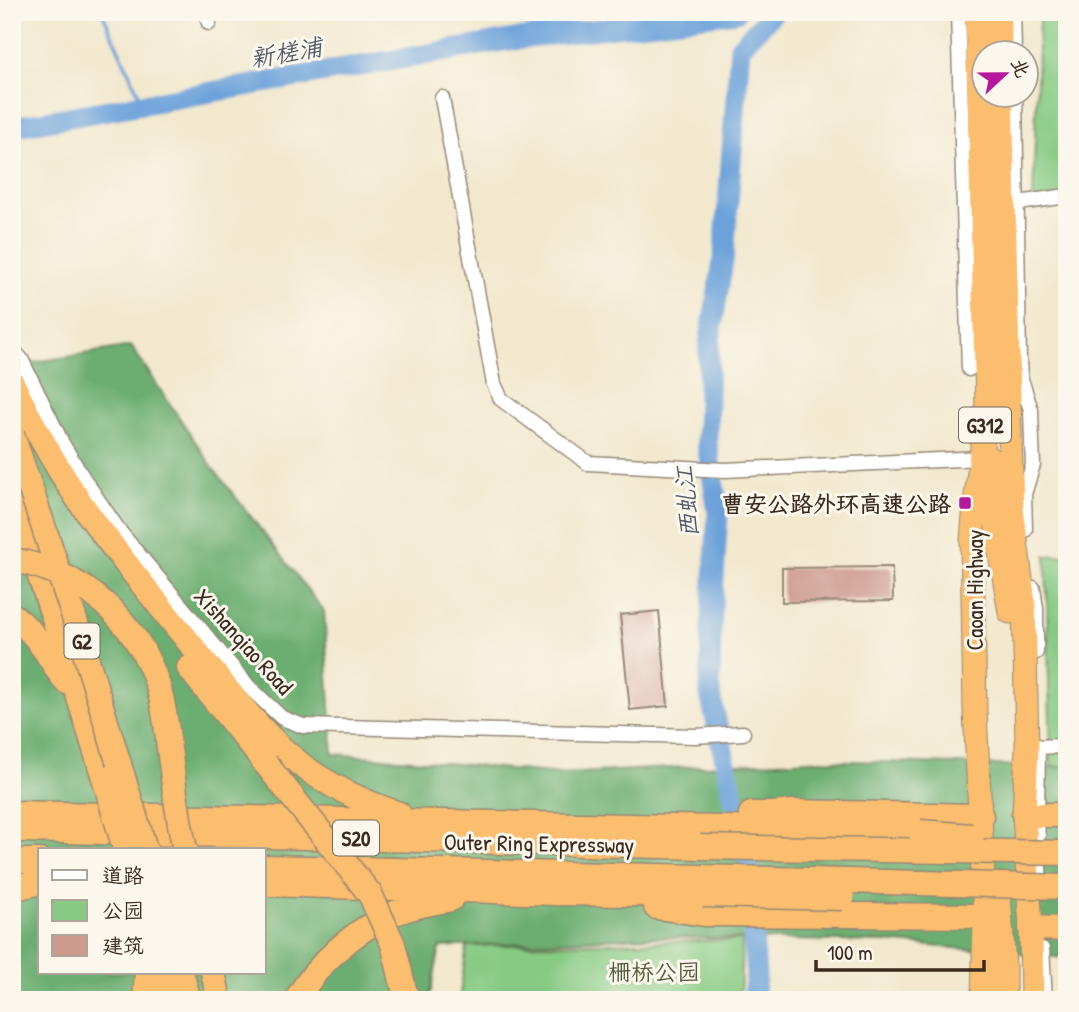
<svg xmlns="http://www.w3.org/2000/svg" width="1079" height="1012" viewBox="0 0 1079 1012" font-family="'Patrick Hand','LXGW WenKai TC',sans-serif">
	<rect width="100%" height="100%" fill="#fbf7ec"/>
	<filter id="ink" filterUnits="userSpaceOnUse"><feTurbulence type="fractalNoise" baseFrequency=".0143" numOctaves="2"/><feDisplacementMap in="SourceGraphic" scale="14" xChannelSelector="R" yChannelSelector="G"/><feConvolveMatrix kernelMatrix="1 2 1 2 8 2 1 2 1" color-interpolation-filters="sRGB"/></filter>
	<filter id="wash" filterUnits="userSpaceOnUse"><feTurbulence type="fractalNoise" baseFrequency=".00686" numOctaves="4" result="noise"/><feDisplacementMap in="SourceGraphic" scale="28" xChannelSelector="R" yChannelSelector="G"/><feGaussianBlur stdDeviation="1.57" result="paint"/><feColorMatrix in="noise" values="0 0 0 0 0 0 0 0 0 0 0 0 0 0 0 0 0 1.4 0 .05"/><feComposite in="paint" operator="in"/></filter>
	<g filter="url(#wash)">
		<rect width="100%" height="100%" fill="#f2e8ce"/>
		<path fill="#86ca83" stroke="#607a50" stroke-width="2" d="M1039,18L1067,19V196L1033,201Z
			M1067,555V767L1051,766L1046,556Z
			M742,940L740,1000H459L467,946Z"/>
		<path fill="#6cae71" stroke="#546c48" stroke-width="2" fill-rule="evenodd" d="M131,346L213,468L324,611L333,754L437,762L561,774L812,760L1067,767V958L885,942L647,937L440,947L429,1000H12V366ZM40,849H264V972H40Z"/>
		<g fill="none" stroke-linecap="round" stroke-linejoin="round">
			<path stroke="#6ca2da" stroke-width="3.5" d="M102,12L143,104"/>
			<path stroke="#6ca2da" stroke-width="21" d="M12,127L509,40L736,12
				M753,1000L756,975L748,861L710,694L711,626L718,512L707,443L709,345L724,255L740,47L774,12"/>
		</g>
		<g id="blocks">
			<path fill="#ce9a8e" d="M892,567L893,601L782,602V568Z
				M659,611L668,706L630,710L620,615Z"/>
		</g>
	</g>
	<g filter="url(#ink)">
		<use href="#blocks" fill-opacity="0" stroke="#968976" stroke-width="2"/>
		<g fill="none" stroke-linecap="round" stroke-linejoin="round">
			<g stroke="#968976" stroke-width="17">
				<path id="minor" d="M206,12L209,23
					M958,12L969,369
					M1013,12L1014,52
					M1015,94L1019,362L1020,376L1031,410L1032,441L1033,465L1024,494L1025,530
					M442,98L494,384L501,399L588,463L725,470L981,458
					M1009,203H1018L1067,196
					M12,350L21,359L63,445L83,478L119,531L248,686L282,718L303,726L695,736L743,733
					M1033,588L1036,609V652
					M1038,746L1037,815L1040,893
					M1030,747L1067,746
					M1042,949L1045,1000"/>
			</g>
			<g stroke="#968976" stroke-width="25">
				<path id="trunk" d="M977,12L987,407L975,504L972,540L975,711L985,916L983,1000
					M1000,12V52
					M1001,94L1012,509L1024,603L1027,747L1024,815L1031,928L1032,1000
					M991,459L998,542L1010,612
					M999,895L1004,966V1000"/>
			</g>
			<g stroke="#968976" stroke-width="27">
				<path id="motorway" d="M12,383C35,429 60,475 90,516C121,559 155,600 189,642C223,684 257,730 300,764C330,787 363,802 399,814
					M12,494L55,621L104,778
					M12,615C25,625 35,635 44,649C52,660 57,672 67,682
					M189,668L266,764
					M12,813L920,832
					M751,814H774L792,812L981,816
					M1024,815H1067
					M22,830L700,847
					M12,861H40
					M264,867L702,877
					M264,884L555,893L703,895
					M12,889L40,882
					M656,907L704,914L985,916
					M1031,928L1067,929
					M161,972L169,1000
					M181,972L189,1000
					M213,972L219,1000
					M145,1000L147,972
					M296,1000C318,963 354,930 393,914C411,906 432,903 451,899"/>
			</g>
			<use href="#minor" stroke="#fff" stroke-width="14"/>
			<use href="#trunk" stroke="#fbbd6e" stroke-width="23"/>
			<use href="#motorway" stroke="#fbbd6e" stroke-width="24"/>
			<g stroke="#968976" stroke-width="27" stroke-linecap="butt">
				<path id="motorway-bridge" d="M12,434L73,614L145,849
					M12,560C81,571 137,620 158,686C164,706 167,728 169,749C174,782 177,816 185,849
					M266,764L370,894L393,944L405,993L404,1000
					M104,778L125,849
					M920,832L972,836
					M700,847L1067,853
					M702,877L1067,887
					M703,895L842,898"/>
			</g>
			<use href="#motorway-bridge" stroke="#fbbd6e" stroke-width="24"/>
		</g>
	</g>
	<rect fill="#b5179e" stroke="#fbf7ec" stroke-width="2.5" x="958" y="496" width="14" height="14" rx="3.5"/>
	<g text-anchor="middle" dominant-baseline="central" stroke-width="6" stroke-linejoin="round" paint-order="stroke">
		<g fill="#fbf7ec" stroke="#75685c" stroke-width="2">
			<rect x="959" y="407.5" width="52" height="35" rx="5"/>
			<rect x="64.5" y="623.5" width="35" height="35" rx="5"/>
			<rect x="333" y="820.5" width="46" height="35" rx="5"/>
		</g>
		<g font-size="21" font-weight="bold" fill="#3b2a1e">
			<text x="985" y="425">G312</text>
			<text x="82" y="641">G2</text>
			<text x="356" y="838">S20</text>
		</g>
		<g font-size="23" font-weight="bold" fill="#3b2a1e" stroke="#fbf7ec" text-anchor="end">
			<text x="951" y="503">曹安公路外环高速公路</text>
		</g>
		<g font-size="23" fill="#3b2a1e" stroke="#fbf7ec">
			<text transform="translate(974 590) rotate(-90)">Caoan Highway</text>
			<text transform="translate(244 641) rotate(48)">Xishanqiao Road</text>
			<text transform="translate(539 843) rotate(1)">Outer Ring Expressway</text>
		</g>
		<g font-size="23" fill="#525a3c" stroke="#fbf7ec">
			<text x="654" y="971">栅桥公园</text>
		</g>
		<g font-size="24" font-style="italic" fill="#4f5a69" stroke="#fbf7ec">
			<text transform="translate(286 52) rotate(-10)">新槎浦</text>
			<text transform="translate(686 502) rotate(-95)">西虬江</text>
		</g>
	</g>
	<rect width="1079" height="1012" fill="none" stroke="#fbf7ec" stroke-width="42"/>
	<rect x="38" y="848" width="228" height="126" fill="#fbf7ec" stroke="#aea59a" stroke-width="2"/>
	<rect x="52" y="870" width="35" height="10" fill="#ffffff" stroke="#aea59a" stroke-width="2"/>
	<text x="102" y="883" font-size="21" fill="#3b2a1e">道路</text>
	<rect x="52" y="900" width="35" height="21" fill="#86ca83" stroke="#aea59a" stroke-width="2"/>
	<text x="102" y="918" font-size="21" fill="#3b2a1e">公园</text>
	<rect x="52" y="935" width="35" height="21" fill="#ce9a8e" stroke="#aea59a" stroke-width="2"/>
	<text x="102" y="953" font-size="21" fill="#3b2a1e">建筑</text>
	<g transform="translate(1005 74) rotate(68)"><circle r="33" fill="#fbf7ec" stroke="#aea59a" stroke-width="2"/>
	<path d="M0-5L12 26L0 18L-12 26Z" fill="#b5179e"/>
	<text y="-10" font-size="19" font-weight="bold" text-anchor="middle" fill="#3b2a1e">北</text>
	</g>
	<path d="M816 960v10h168v-10" fill="none" stroke="#3b2a1e" stroke-width="3.5"/>
	<text x="827" y="960" font-size="21" fill="#3b2a1e" stroke="#fbf7ec" stroke-width="5" paint-order="stroke">100 m</text>
</svg>
